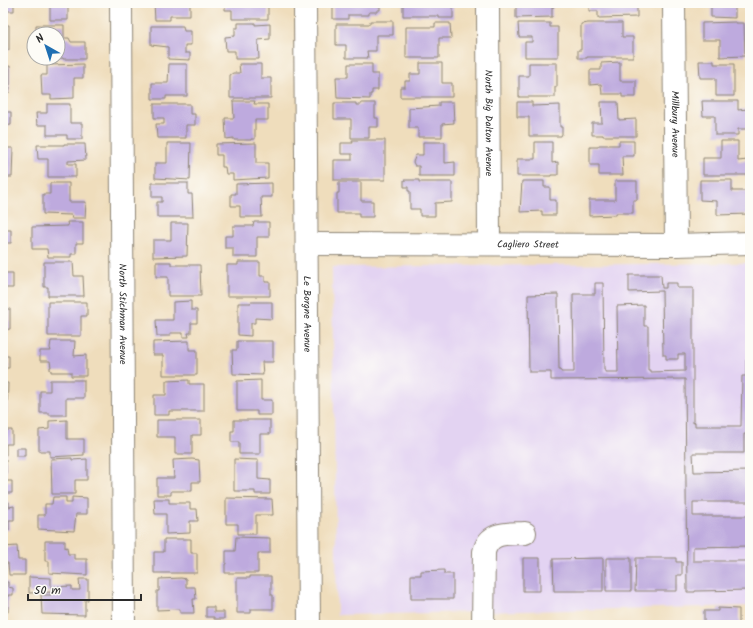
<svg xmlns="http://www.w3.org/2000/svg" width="753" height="628" viewBox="0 0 753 628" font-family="Kalam,sans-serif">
	<rect width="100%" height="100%" fill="#fdfcf7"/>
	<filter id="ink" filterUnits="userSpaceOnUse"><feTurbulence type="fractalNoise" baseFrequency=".025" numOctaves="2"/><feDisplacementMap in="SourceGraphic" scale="8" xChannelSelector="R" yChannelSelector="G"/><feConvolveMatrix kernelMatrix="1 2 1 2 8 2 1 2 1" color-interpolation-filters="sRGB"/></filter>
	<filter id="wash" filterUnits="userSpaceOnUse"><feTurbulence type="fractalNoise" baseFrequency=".012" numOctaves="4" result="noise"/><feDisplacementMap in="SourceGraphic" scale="16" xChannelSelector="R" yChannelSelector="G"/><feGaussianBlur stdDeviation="0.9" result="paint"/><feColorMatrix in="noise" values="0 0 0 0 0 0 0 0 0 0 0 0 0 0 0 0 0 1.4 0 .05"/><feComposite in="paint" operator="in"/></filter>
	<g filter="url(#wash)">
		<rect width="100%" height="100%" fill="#efddbc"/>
		<path fill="#e3d3f2" d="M750,263V606L337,615L332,267Z"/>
		<g id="blocks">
			<path fill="#beaade" d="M3,3H14V11H3Z
				M50,3H68V20H50Z
				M154,3H190V16H170V20H155Z
				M225,3H258V5H268V19H232V10H225Z
				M345,3H380V5H377V6H380V10H377V12H369V15H348V19H333V4H345Z
				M409,3H453V18H439V16H403V4H409Z
				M521,3H554V7H552V17L516,18V4Z
				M589,3H637V17L598,18V11H589Z
				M704,3H735V18L711,17V4H704Z
				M370,21H393V35H376V51H367L368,58H346V45H336V24H370Z
				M736,22V23H744L745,56L720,57V40H702V23Z
				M238,23H255V25L270,24V39L258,40L259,59H235V51H226L225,37L235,36V28H238Z
				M435,23H450L451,38H439V58H406V27H435Z
				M518,23H550V27H558V57H525V42H532V37H519Z
				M588,23H622V37H633V57H587V58H578V50H581V24Z
				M3,25H9V50H3Z
				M36,25H64V38H69L71,42H85V59H63V58H58V34H36Z
				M151,26H183L184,31H191V45H185V53H190V60L168,59V47L151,45Z
				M699,61H714V64H734V96H716V78H700Z
				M620,62V81H636V97H622V94H602L601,84L590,85V70H601V63Z
				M420,63H442V83H452V97H400V87H405V81H410V74H420Z
				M529,63H557V87H555V97H519V76H529Z
				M83,64V78H74V98L51,99V95H42L41,75H47V65Z
				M169,64H187V96H166V99H152V83H168Z
				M239,64H261V78H271V98H230V75L233,73H240Z
				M348,64H372V74H378V90H372V94H370V99L337,98L336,77H348Z
				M10,66V85H3V67Z
				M3,87H10L9,93H3Z
				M233,101H255L254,104H268V120H255V139H251V140H234V138L226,139L225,118H234Z
				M702,101H738V110L748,109V129H738V135H715V116H703Z
				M439,102H453L454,123L442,124V137H418V128H409V108L439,106Z
				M517,102H532V106L560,105V127H562V134L561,136H529V117H517Z
				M601,102H618L619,120L636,119V136H603V135H592V123H602Z
				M334,103H356V105H361V103H375V118H378V127H369V138H351V119H334Z
				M47,104H70V123H82V139H67V135H47V125H37L36,113H47Z
				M154,104H190V114H195V125H186V138H157L156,124H164V118H154Z
				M3,112H11V125L3,126Z
				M352,140H385V180H334V160H352V154H341V143H353Z
				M3,141H5L4,148H13L12,177H5V178H3Z
				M619,141H634V156H622L623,175H599V165H590V147H598L599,145H619Z
				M721,141H738V161L748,160V175H703V158H721Z
				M423,142H445V163L455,162V176H419V166H415L413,162L416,155H423Z
				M535,142H552V163L558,162V175H551V176H517V159H535Z
				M167,143H191L190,180L155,178V163H167Z
				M256,143V163H268V178L233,180V174H226L225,167H222V155H216V144Z
				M64,144H85L86,160L68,161V164H76V177H48V159H38L37,145H64Z
				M404,180H419V182H452V202L435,203V216H420V209H410V191H408V187H404Z
				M700,180H732V191H748L749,214L717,215V201L700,200Z
				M522,181H544V187H550V200H556V215H542V211L520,212Z
				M615,181H637V200H633V213H616V215L589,216V200H615Z
				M339,182H361V201H373V217H359V213H337V193H339Z
				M50,183H69V202H86L85,218H72L71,215L43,214V194H50Z
				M152,183H188V194H192L193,217H157V202H162V197H152Z
				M272,183V197H261L262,217H240V206H231V194H236V184Z
				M3,201H5V218H3Z
				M67,222H83V243H76V254H71V257H48L47,249H32V227L68,226Z
				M254,222H269V237H257V257H233V248H225V236H233V226H253Z
				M171,223H188L187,256L153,257V240H171Z
				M3,230H11V243H3Z
				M44,262H73L74,276H83L84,296H48V287H44Z
				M156,262H171V265H200L201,296H168V277H156Z
				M238,262H260V276H265V282H270V296H227V265H238Z
				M3,273H13V288H5V297H3Z
				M629,275H661L662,288H666V283H677V288H693V423L695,422V426H741L742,376H746V360H750V434H744V453H693L694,472L750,471V502H693V516H750V546L693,547V561H750V590L695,591V592H687L685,379L551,380V372H529L528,295L558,294L559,370H561V372H574L573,294H595V283H603L604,370H605V372H618L617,306L644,305V326H648V370H650V372L685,371V354H678V359H666V355H663L662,291L629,292Z
				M191,301V310H197V323H191V333H188L189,337H183V333H170V336H157L156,320H173V302Z
				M48,302H87V316H81V336H48Z
				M251,302H272V319L255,318V323H251V336L238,335V303H251Z
				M3,309H10V329L3,330Z
				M51,341H75L74,356L86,355V376H71V372H51V370H50V367H51L50,361H40V351H51L50,348Z
				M189,341V350H197V375H163V355H153V342Z
				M237,341H273V362H262L263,375L233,374L232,350H237Z
				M3,356H9V368H3Z
				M50,380H84V398H66V415H49V413H40V391H50Z
				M189,380V384H204V411H169V415H154V395H166V381Z
				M261,380V400H272V415H257V411H237V381Z
				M3,383H8L7,415H3Z
				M67,420V439H84V455L50,457V451H39V430L49,429V421Z
				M157,420H201V435H192V454H175V437H157Z
				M234,420H270V434H260V454H239V442H231V431H234Z
				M3,424H6V430H12V444H6V455H3Z
				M16,448H25V456H16Z
				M72,458V460L87,459V480H75V494H52L51,459Z
				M192,459L199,460L200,482H192V491H171V495H157V478H174L173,460Z
				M234,459L258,460V479L270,480V494H255V491H234Z
				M3,460H6V481H12V493H5V495H3Z
				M53,497H66V503H72V497L87,498V514H76L74,531L38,529V515H45V504H52Z
				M226,498L272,499L273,515H256V534H238V524H226Z
				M154,499H169V503H190V509H197L198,521H190V533L166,534V514H155Z
				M3,502H9V507L14,506V520H9V530H3Z
				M236,537L270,538V553H258V573H225V564H226V551H235Z
				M164,539H191V553H197V573H154V552H164Z
				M45,541H65V548L67,547L68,554H74V559H87V575L49,573V561H45Z
				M17,546L18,560H25V575H9L8,563H3V547Z
				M523,558H540V591H523Z
				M603,558V591H554L553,559Z
				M606,558H631V591H606Z
				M636,558H676V562H682V575H677V591H635Z
				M444,570V574H453V599H411V575H421V571Z
				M250,576H271V595H273V609H251V613H237V578H250Z
				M29,577L51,578V587L72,586V590H80L79,579H88V600H85V615L42,614L41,595H51V592L29,593Z
				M181,578L186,579V587H195L196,599H193L194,613H180V609L157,610V591H159V579Z
				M3,582H8V587L13,588V595H8V612H3Z
				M206,607H214V612H224V619H214V617H206Z
				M718,608L739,609V625H704V611H718Z"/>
		</g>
	</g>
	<g filter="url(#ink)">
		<use href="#blocks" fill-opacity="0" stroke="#8d8474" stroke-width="1"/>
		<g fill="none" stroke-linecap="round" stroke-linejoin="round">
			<g stroke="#8d8474" stroke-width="24">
				<g id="minor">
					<path id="s1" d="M121,3L124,625"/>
					<path id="s2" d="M305,3L309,625"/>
					<path id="s3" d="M488,3L489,244"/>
					<path id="s4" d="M674,3L676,245"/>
					<path id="s5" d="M307,244L676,245L750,243"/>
					<path d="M483,625L484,552C489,531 507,534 525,533"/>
				</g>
			</g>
			<use href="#minor" stroke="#fff" stroke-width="22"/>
		</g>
	</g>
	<g text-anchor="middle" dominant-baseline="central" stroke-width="4" stroke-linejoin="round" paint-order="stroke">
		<g font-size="10" fill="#2b2b2b" stroke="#fdfcf7">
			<text stroke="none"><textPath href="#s3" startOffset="120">North Big Dalton Avenue</textPath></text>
			<text stroke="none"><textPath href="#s4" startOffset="121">Millbury Avenue</textPath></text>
			<text stroke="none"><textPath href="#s5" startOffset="221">Cagliero Street</textPath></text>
			<text stroke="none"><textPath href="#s1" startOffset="311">North Stichman Avenue</textPath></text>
			<text stroke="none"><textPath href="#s2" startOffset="311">Le Borgne Avenue</textPath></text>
		</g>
	</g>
	<rect width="753" height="628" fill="none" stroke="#fdfcf7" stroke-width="16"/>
	<g transform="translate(46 46) rotate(321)"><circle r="19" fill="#fdfcf7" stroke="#a9a8a5"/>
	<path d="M0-3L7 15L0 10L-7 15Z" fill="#1f6fb2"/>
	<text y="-6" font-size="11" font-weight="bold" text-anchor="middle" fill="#2b2b2b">N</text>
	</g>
	<path d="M28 594v6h113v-6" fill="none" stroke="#2b2b2b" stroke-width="2"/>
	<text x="34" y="594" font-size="12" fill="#2b2b2b" stroke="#fdfcf7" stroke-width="3" paint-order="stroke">50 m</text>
</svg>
